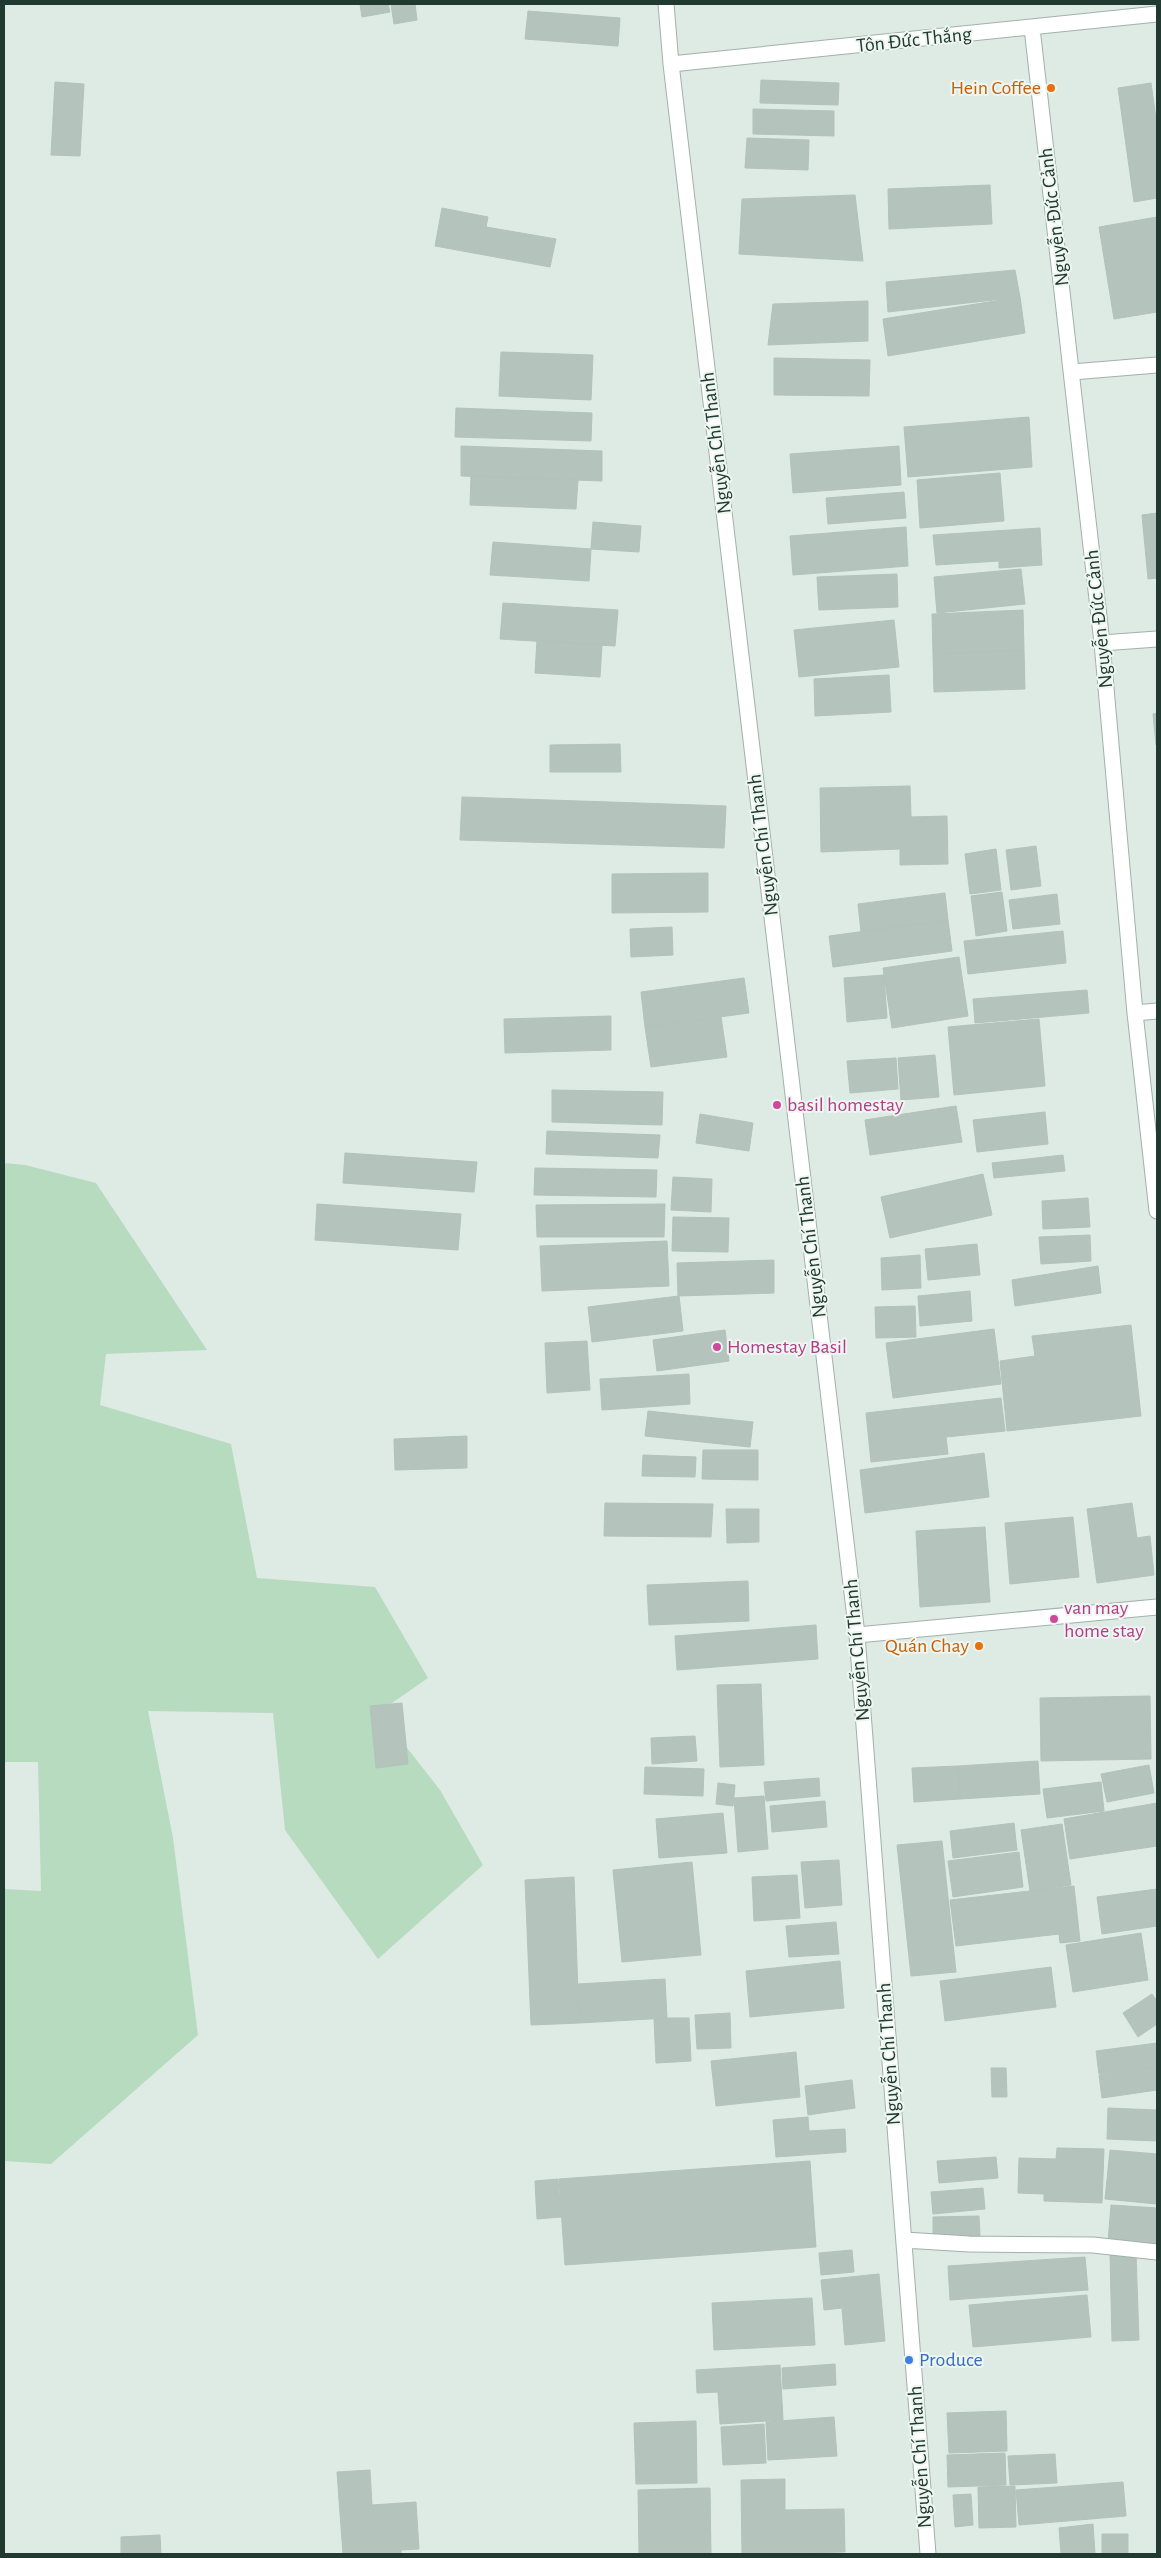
<svg xmlns="http://www.w3.org/2000/svg" width="1161" height="2558" viewBox="0 0 1161 2558" font-family="'Alegreya Sans',sans-serif">
	<rect width="100%" height="100%" fill="#deeae4"/>
	<path fill="#b7dbbf" d="M4,1163L25,1165L96,1183L207,1350L106,1354L100,1405L231,1444L257,1578L375,1587L428,1678L379,1712L440,1790L483,1865L378,1959L285,1830L273,1713L148,1711L173,1838L198,2035L51,2164L4,2161V1889L41,1891L38,1762H4Z"/>
	<path fill="#b4c4bd" stroke="#b1c3ba" d="M360,4H388L390,12L362,17Z
		M391,4H415L417,20L394,24Z
		M528,11L620,18L618,46L525,39Z
		M761,80L839,83L838,105L760,103Z
		M55,82L84,84L80,156L51,155Z
		M1151,83L1157,126V198L1134,202L1118,88Z
		M753,109L834,111V136L753,134Z
		M747,138L809,140L808,170L745,168Z
		M990,185L992,224L889,229L888,189Z
		M855,195L863,261L739,254L742,199Z
		M442,208L488,217L486,227L556,239L550,267L435,246Z
		M1157,217V312L1114,319L1099,227Z
		M1015,270L1020,297L888,312L886,282Z
		M1020,297L1025,333L888,356L883,319Z
		M868,301V341L768,345L773,304Z
		M501,352L593,355L591,400L499,396Z
		M774,358L870,360L869,396L774,395Z
		M456,408L592,413L591,441L455,437Z
		M1029,417L1032,467L908,477L904,427Z
		M461,446L602,451V481L461,476Z
		M899,446L901,485L793,493L790,454Z
		M1000,473L1004,521L920,528L917,480Z
		M471,476L578,480L576,509L470,505Z
		M904,492L906,518L828,524L826,498Z
		M1157,513V578L1148,579L1142,515Z
		M593,522L641,526L639,552L591,549Z
		M906,527L908,566L793,575L790,536Z
		M1040,528L1042,565L999,568V561L936,565L933,535Z
		M493,542L591,549L589,581L490,575Z
		M1021,569L1025,604L937,613L934,577Z
		M897,574L898,607L819,610L817,577Z
		M503,603L618,610L615,646L500,639Z
		M1023,610L1024,650L933,654L932,614Z
		M894,620L899,667L799,677L794,630Z
		M537,640L602,645L600,677L535,673Z
		M1024,650L1025,689L934,692L933,654Z
		M889,675L891,712L815,716L814,679Z
		M1157,713V745H1156L1153,714Z
		M620,744L621,772H550V745Z
		M910,786L911,817L947,816L948,864L900,865V849L821,852L820,788Z
		M462,797L726,806L724,848L460,840Z
		M1036,846L1041,886L1011,890L1006,850Z
		M996,849L1001,890L970,894L965,854Z
		M708,873V912L612,913V874Z
		M1002,892L1007,931L976,936L971,896Z
		M945,893L948,920L861,932L858,904Z
		M1057,894L1060,924L1013,929L1009,900Z
		M948,920L952,951L833,967L829,936Z
		M672,927L673,955L631,957L630,929Z
		M1063,931L1066,963L968,974L964,941Z
		M959,957L968,1016L892,1028L883,968Z
		M884,975L887,1018L847,1022L844,978Z
		M744,978L749,1013L645,1027L641,992Z
		M1087,990L1089,1013L975,1023L973,999Z
		M611,1016V1050L505,1053L504,1019Z
		M721,1017L727,1057L651,1067L645,1027Z
		M1039,1019L1045,1086L954,1095L948,1027Z
		M935,1055L939,1097L901,1100L898,1058Z
		M896,1058L898,1089L850,1093L847,1061Z
		M552,1090L663,1092L662,1125L552,1122Z
		M956,1106L962,1142L870,1155L865,1120Z
		M1045,1112L1048,1144L977,1152L973,1120Z
		M700,1114L753,1123L749,1151L696,1143Z
		M547,1131L660,1135L658,1158L546,1154Z
		M345,1153L477,1162L474,1192L343,1183Z
		M1063,1155L1065,1171L994,1178L992,1163Z
		M535,1168L657,1170L656,1197L534,1195Z
		M983,1174L992,1215L890,1238L881,1197Z
		M673,1177L712,1179L711,1212L671,1210Z
		M1088,1198L1090,1227L1043,1229L1042,1201Z
		M317,1204L461,1214L458,1250L315,1240Z
		M665,1204L664,1237H537L536,1205Z
		M673,1217L729,1218L728,1252L672,1251Z
		M1090,1235L1091,1261L1041,1264L1039,1237Z
		M667,1241L669,1286L542,1291L540,1246Z
		M977,1244L980,1275L928,1280L925,1249Z
		M920,1255L921,1288L882,1290L881,1258Z
		M774,1260V1293L678,1296L677,1263Z
		M1098,1266L1101,1293L1015,1306L1012,1280Z
		M970,1291L972,1321L920,1326L918,1296Z
		M679,1296L683,1331L592,1342L588,1307Z
		M915,1306L916,1337L876,1338L875,1307Z
		M1131,1325L1141,1416L1007,1431L1000,1361L1035,1356L1032,1336Z
		M994,1329L1001,1384L893,1398L886,1343Z
		M725,1330L729,1361L657,1371L653,1340Z
		M587,1341L590,1390L547,1393L545,1343Z
		M689,1374L690,1404L602,1410L600,1379Z
		M1001,1398L1005,1431L946,1437L948,1454L871,1462L866,1413Z
		M648,1411L753,1422L750,1447L645,1436Z
		M467,1436V1468L395,1470L394,1439Z
		M703,1450H758V1480L702,1479Z
		M984,1453L989,1497L865,1513L860,1470Z
		M643,1455L696,1457L695,1477L642,1476Z
		M605,1503L713,1504L711,1537L604,1536Z
		M1132,1503L1137,1538L1150,1536L1154,1575L1097,1583L1087,1509Z
		M726,1509H759V1542L727,1543Z
		M1073,1517L1079,1577L1010,1584L1005,1523Z
		M985,1527L990,1602L920,1607L916,1531Z
		M748,1581L749,1621L649,1625L647,1585Z
		M816,1625L818,1659L677,1670L675,1636Z
		M761,1684L764,1765L720,1767L717,1685Z
		M1150,1696L1151,1759L1041,1761L1040,1698Z
		M402,1703L408,1764L376,1768L370,1706Z
		M695,1736L697,1761L652,1764L651,1738Z
		M1038,1761L1040,1794L960,1799L958,1766Z
		M1149,1765L1154,1793L1107,1802L1101,1774Z
		M958,1766L960,1799L914,1802L912,1768Z
		M645,1767L704,1769L703,1796L644,1794Z
		M819,1778L820,1796L766,1801L764,1782Z
		M1101,1782L1104,1811L1047,1818L1043,1789Z
		M718,1783L735,1785L733,1806L716,1804Z
		M764,1796L768,1849L738,1852L734,1798Z
		M825,1801L827,1827L772,1832L770,1806Z
		M1157,1803V1846L1070,1859L1064,1819Z
		M723,1813L727,1853L659,1858L656,1819Z
		M1014,1823L1017,1850L953,1858L950,1831Z
		M1062,1824L1071,1885L1030,1891L1021,1830Z
		M942,1841L956,1972L911,1976L897,1845Z
		M1019,1852L1023,1887L953,1897L948,1861Z
		M839,1860L842,1905L805,1908L801,1862Z
		M692,1862L701,1955L622,1962L613,1870Z
		M797,1875L800,1918L754,1921L752,1877Z
		M574,1877L579,2023L531,2025L525,1880Z
		M1074,1886L1080,1941L1060,1943L1059,1934L956,1946L950,1900Z
		M1157,1889V1926L1102,1934L1097,1897Z
		M836,1922L839,1954L789,1957L786,1926Z
		M1141,1933L1148,1980L1073,1992L1066,1945Z
		M840,1961L844,2008L750,2017L746,1971Z
		M1051,1967L1056,2007L945,2021L940,1981Z
		M665,1979L667,2018L579,2023L578,1984Z
		M1152,1994L1157,2001V2024L1138,2037L1123,2013Z
		M730,2013L731,2048L697,2049L695,2015Z
		M667,2018H689L691,2061L656,2063L654,2019Z
		M1157,2043V2066L1099,2074L1096,2051Z
		M796,2052L800,2097L716,2106L711,2061Z
		M1157,2066V2090L1102,2098L1099,2075Z
		M991,2068H1006L1007,2097H992Z
		M852,2080L855,2108L808,2115L805,2086Z
		M1108,2108L1157,2110V2141L1107,2139Z
		M808,2117L809,2131L845,2129L846,2152L776,2157L773,2120Z
		M1057,2148L1104,2149L1102,2203L1044,2201V2194L1018,2193L1019,2158L1056,2159Z
		M1110,2150L1157,2154V2204L1105,2199Z
		M996,2157L998,2178L939,2183L937,2161Z
		M810,2161L816,2247L565,2265L559,2179Z
		M558,2179L561,2217L537,2219L535,2181Z
		M983,2188L985,2209L933,2214L931,2192Z
		M1111,2205L1157,2208V2245L1108,2242Z
		M979,2216L980,2236L933,2238V2217Z
		M852,2250L854,2272L821,2275L819,2253Z
		M1136,2253L1139,2340L1112,2341L1110,2254Z
		M1085,2257L1088,2290L950,2300L948,2266Z
		M879,2274L885,2341L845,2345L842,2308L824,2310L821,2280Z
		M1087,2295L1091,2337L973,2347L969,2305Z
		M812,2298L815,2345L714,2350L712,2303Z
		M835,2364L836,2385L783,2389L782,2368Z
		M780,2365L783,2420L720,2424L718,2392L697,2393L696,2370Z
		M1006,2411L1007,2451L949,2453L947,2413Z
		M834,2417L837,2456L768,2460L766,2422Z
		M696,2421L697,2483L636,2484L634,2423Z
		M764,2424L766,2463L723,2465L721,2427Z
		M1005,2453L1006,2485L948,2487L947,2455Z
		M1055,2454L1057,2483L1010,2485L1008,2456Z
		M370,2470L372,2505L416,2502L419,2549L401,2550V2554H343L337,2472Z
		M785,2479V2510L844,2509L845,2552L742,2554L741,2480Z
		M1123,2482L1126,2516L1019,2525L1016,2490Z
		M1015,2486L1016,2527L979,2528L978,2487Z
		M710,2488L711,2554H639L638,2490Z
		M971,2494L973,2525L955,2527L953,2495Z
		M1093,2524L1095,2554H1061L1059,2528Z
		M1102,2534H1128V2554H1102Z
		M160,2535L161,2554H121V2537Z"/>
	<g fill="none" stroke-linecap="round" stroke-linejoin="round">
		<g stroke="#a1b1ab" stroke-width="17">
			<path id="minor" d="M666,4L671,64L857,1635L928,2554
				M1032,28L1102,643L1135,1013L1157,1211
				M671,64L1157,14
				M1072,372L1157,365
				M1102,643L1157,639
				M1135,1013L1157,1011
				M857,1635L1157,1607
				M904,2240L969,2244L1093,2245L1157,2252"/>
		</g>
		<use href="#minor" stroke="#fff" stroke-width="15"/>
	</g>
	<g fill="#e8710a" stroke="#eef6f2" stroke-width="2">
		<circle cx="1051" cy="88" r="5"/>
		<circle cx="979" cy="1646" r="5"/>
	</g>
	<g fill="#d1479c" stroke="#eef6f2" stroke-width="2">
		<circle cx="777" cy="1105" r="5"/>
		<circle cx="717" cy="1347" r="5"/>
		<circle cx="1054" cy="1619" r="5"/>
	</g>
	<circle fill="#3f7fe0" stroke="#eef6f2" stroke-width="2" cx="909" cy="2360" r="5"/>
	<g text-anchor="middle" dominant-baseline="central" stroke-width="4" stroke-linejoin="round" paint-order="stroke">
		<g font-size="20" fill="#203931" stroke="#eef6f2">
			<text transform="translate(914 40) rotate(-6)">Tôn Đức Thắng</text>
			<text transform="translate(1054 217) rotate(-97)">Nguyễn Đức Cảnh</text>
			<text transform="translate(716 443) rotate(-97)">Nguyễn Chí Thanh</text>
			<text transform="translate(1099 619) rotate(-96)">Nguyễn Đức Cảnh</text>
			<text transform="translate(763 845) rotate(-97)">Nguyễn Chí Thanh</text>
			<text transform="translate(811 1247) rotate(-97)">Nguyễn Chí Thanh</text>
			<text transform="translate(857 1650) rotate(-95)">Nguyễn Chí Thanh</text>
			<text transform="translate(889 2054) rotate(-94)">Nguyễn Chí Thanh</text>
			<text transform="translate(920 2457) rotate(-94)">Nguyễn Chí Thanh</text>
		</g>
		<g font-size="20" fill="#c56008" stroke="#eef6f2" text-anchor="end">
			<text x="1041" y="88">Hein Coffee</text>
			<text x="969" y="1646">Quán Chay</text>
		</g>
		<g font-size="20" fill="#b23c85" stroke="#eef6f2" text-anchor="start">
			<text x="787" y="1105">basil homestay</text>
			<text x="727" y="1347">Homestay Basil</text>
			<text x="1064" y="1608">van may<tspan x="1064" dy="23">home stay</tspan></text>
		</g>
		<g font-size="20" fill="#366cbe" stroke="#eef6f2" text-anchor="start">
			<text x="919" y="2360">Produce</text>
		</g>
	</g>
	<rect width="1161" height="2558" fill="none" stroke="#203931" stroke-width="10"/>
</svg>
